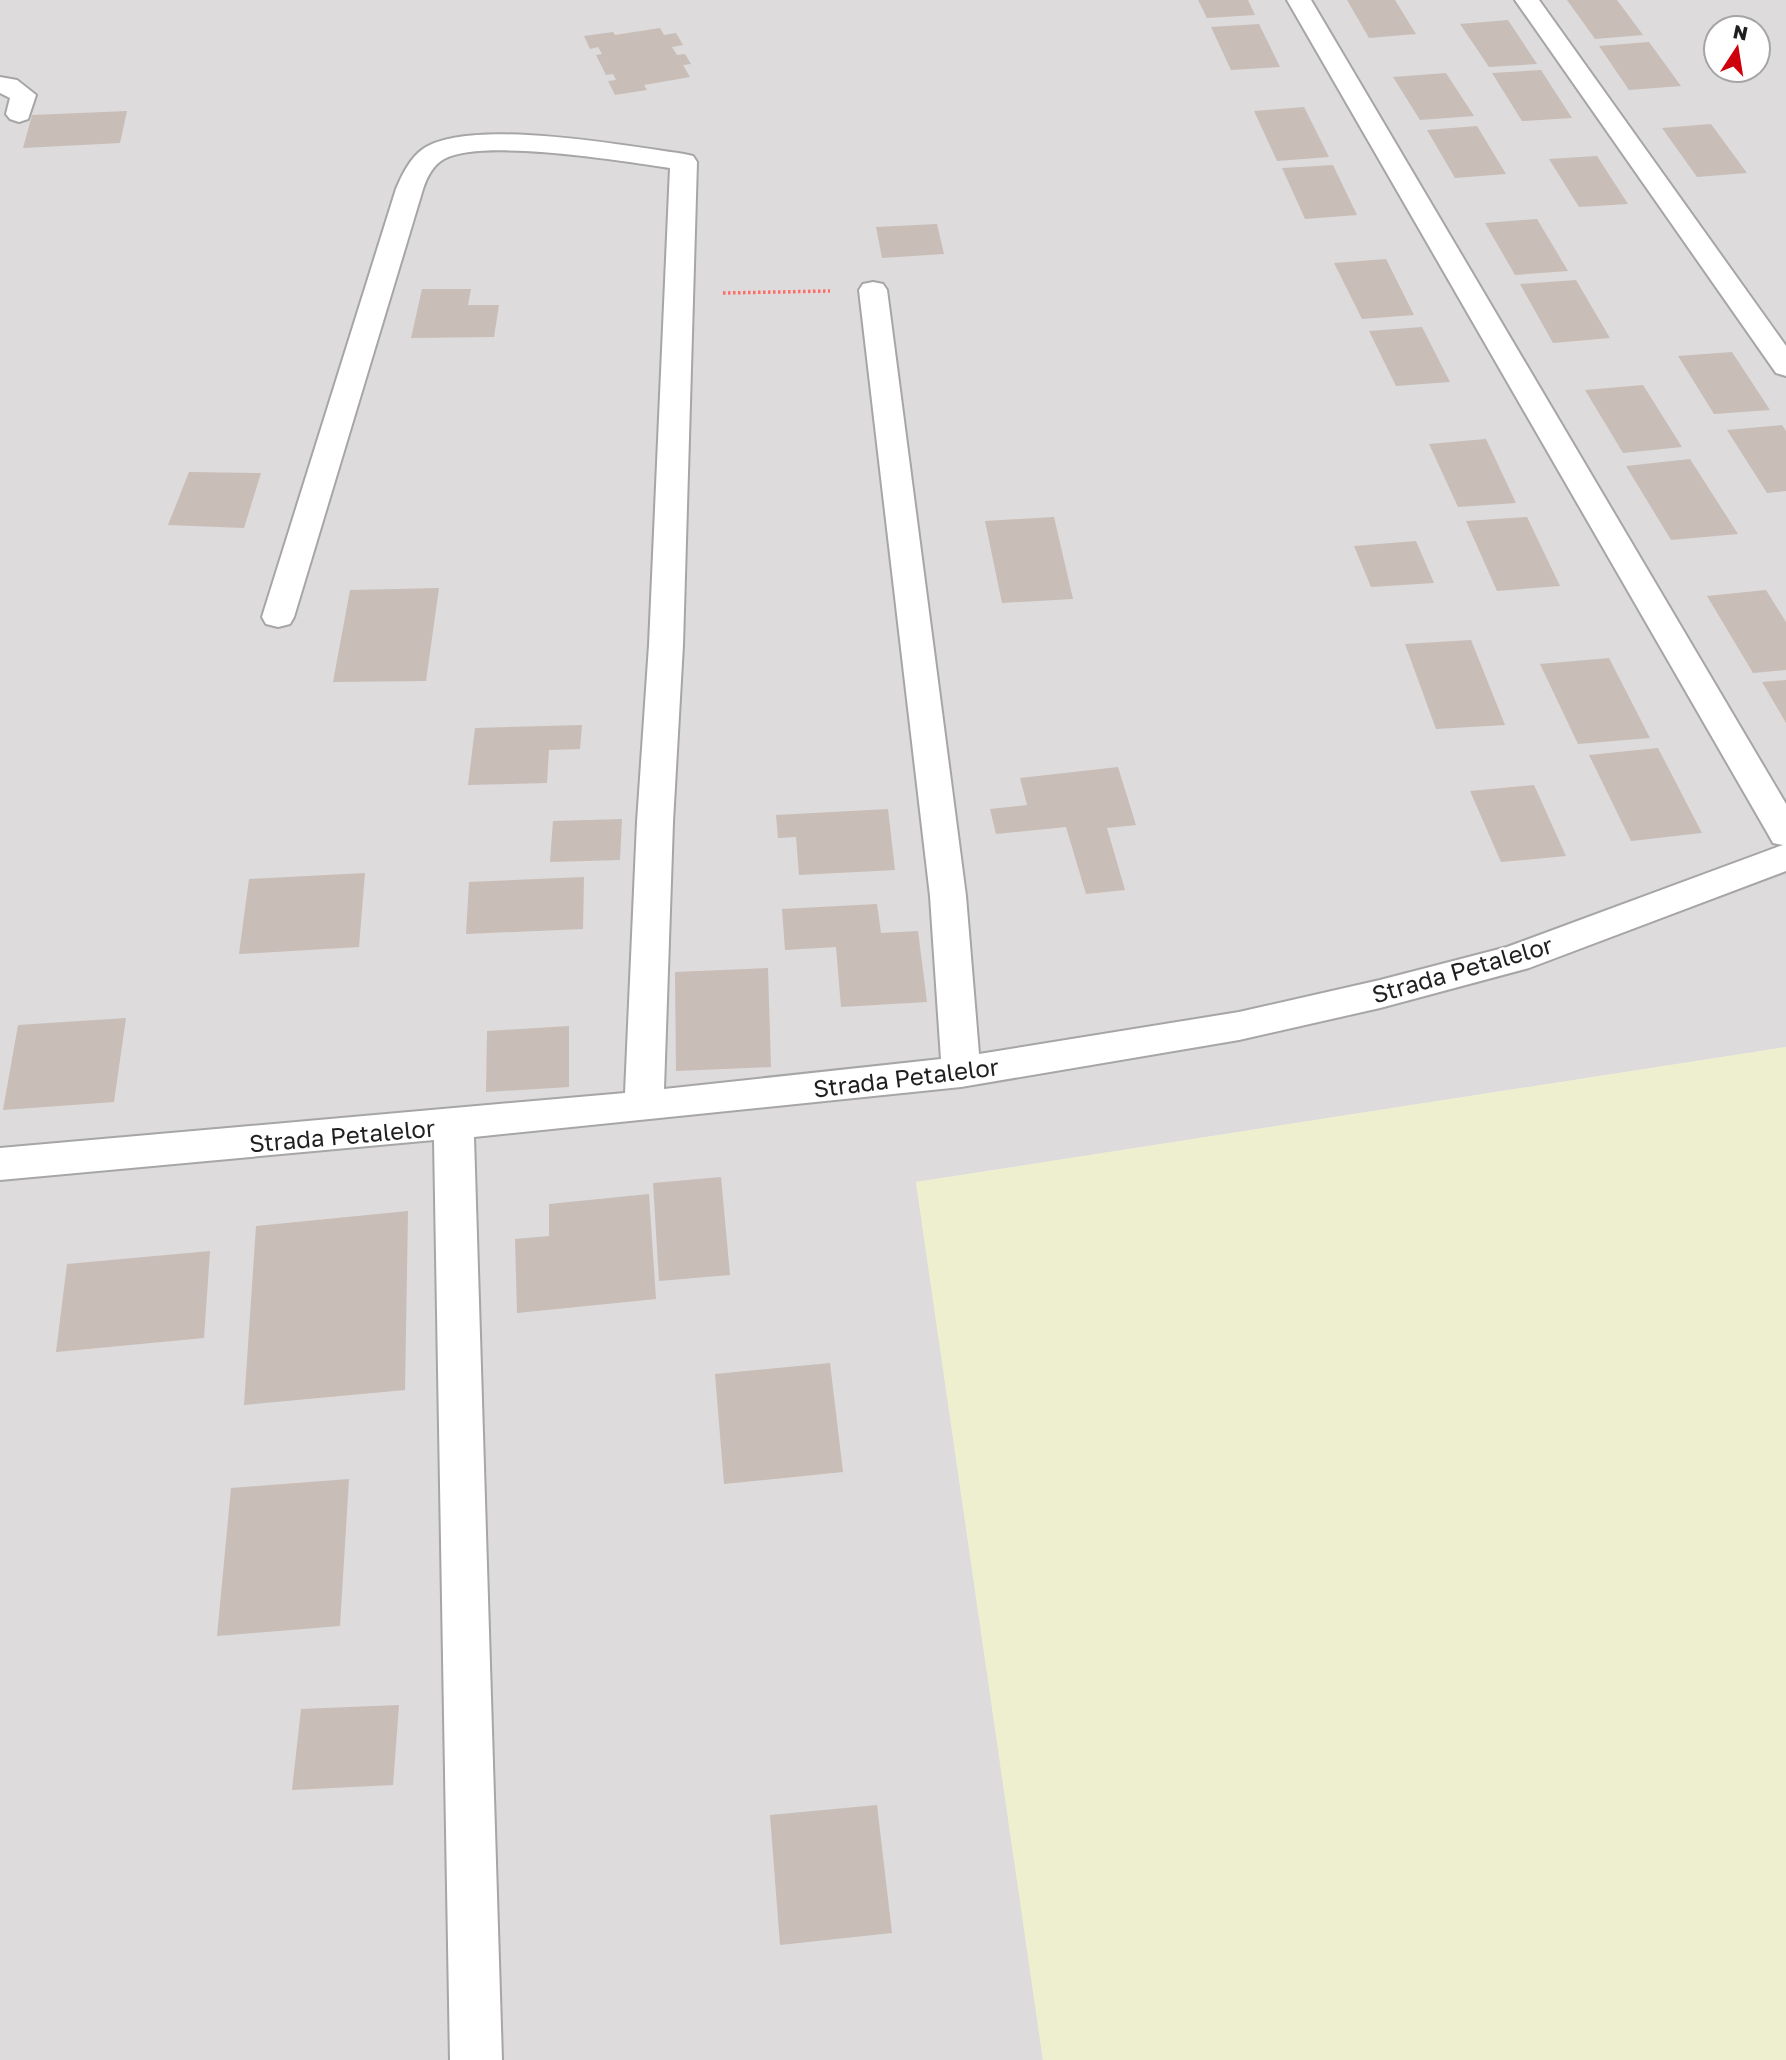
<svg xmlns="http://www.w3.org/2000/svg" width="1786" height="2060" viewBox="0 0 1786 2060" font-family="'Golos Text',sans-serif">
	<rect width="100%" height="100%" fill="#f0ebe4"/>
	<path fill="#dddbdc" fill-rule="evenodd" d="M0,0H1786V1047L916,1182L1043,2060H0ZM1716,28H1758V70H1716Z"/>
	<path fill="#eeefcf" d="M1786,1047V2060H1043L916,1182Z"/>
	<path fill="#c8bdb7" d="M1198,0H1248L1255,15L1207,18Z
		M1347,0H1395L1416,34L1369,38Z
		M1567,0H1617L1643,35L1595,39Z
		M1508,20L1537,64L1489,67L1460,24Z
		M1259,24L1280,67L1231,70L1211,27Z
		M660,28L664,35L676,33L683,45L672,47L677,55L685,54L691,64L683,65L690,77L644,85L647,90L615,95L608,81L616,80L613,74L606,75L596,55L602,54L598,47L590,49L584,36L613,32L615,35Z
		M1649,42L1681,86L1629,90L1599,46Z
		M1541,70L1572,118L1522,121L1492,73Z
		M1446,73L1474,116L1420,120L1393,77Z
		M1304,107L1329,157L1277,161L1254,111Z
		M127,111L120,143L23,148L32,115Z
		M1711,124L1747,173L1697,177L1662,128Z
		M1477,126L1506,174L1455,178L1427,130Z
		M1597,156L1628,204L1579,207L1549,159Z
		M1333,165L1357,215L1305,219L1282,168Z
		M1537,219L1568,271L1515,275L1485,223Z
		M937,224L944,254L882,258L876,227Z
		M1386,259L1414,315L1362,319L1334,263Z
		M1576,280L1610,338L1553,343L1520,284Z
		M422,289H471L468,305H499L494,337L411,338Z
		M1422,327L1450,382L1396,386L1369,331Z
		M1732,352L1770,410L1714,414L1678,356Z
		M1643,385L1682,447L1623,453L1585,390Z
		M1782,425L1786,431V491L1767,493L1727,430Z
		M1486,439L1516,503L1458,507L1429,444Z
		M1690,459L1738,534L1671,540L1626,466Z
		M189,472L261,473L244,528L168,525Z
		M1054,517L1073,599L1002,603L985,521Z
		M1527,517L1560,586L1497,591L1466,521Z
		M1416,541L1434,583L1371,587L1354,546Z
		M439,588L426,681L333,682L350,590Z
		M1766,590L1786,622V670L1753,673L1707,596Z
		M1471,640L1505,725L1436,729L1405,644Z
		M1609,658L1650,738L1578,744L1540,664Z
		M1786,680V723L1762,682Z
		M582,725L580,749L549,750L547,783L468,785L475,728Z
		M1658,748L1702,833L1631,841L1589,755Z
		M1118,767L1136,825L1107,828L1125,890L1086,894L1066,827L996,834L990,809L1027,805L1020,778Z
		M1534,785L1566,856L1501,862L1470,791Z
		M888,809L895,870L799,875L796,837L778,838L776,815Z
		M622,819L620,860L550,862L553,821Z
		M365,873L359,947L239,954L249,879Z
		M584,877L583,929L466,934L469,882Z
		M877,904L881,933L918,931L927,1002L841,1007L836,947L785,950L782,909Z
		M768,968L771,1067L676,1071L675,972Z
		M126,1018L114,1102L3,1110L18,1025Z
		M569,1026V1087L486,1092L487,1031Z
		M721,1177L730,1275L659,1281L653,1183Z
		M649,1194L656,1299L517,1313L515,1239L549,1236V1204Z
		M408,1211L405,1390L244,1405L256,1226Z
		M210,1251L204,1338L56,1352L67,1264Z
		M830,1363L843,1472L724,1484L715,1374Z
		M349,1479L340,1626L217,1636L231,1488Z
		M399,1705L393,1785L292,1790L301,1709Z
		M877,1805L892,1933L780,1945L770,1815Z"/>
	<g fill="none" stroke-linecap="round" stroke-linejoin="round">
		<g stroke="#a6a6a6" stroke-width="4">
			<path id="minor" d="M1287,0H1311L1786,804V871L1529,968L1380,1008L1239,1040L961,1087L474,1137L502,2060H450L434,1140L0,1180V1148L625,1093L637,822L649,645L670,168C623,161 483,138 444,159C433,165 427,177 423,189L294,617L290,624L278,627L266,624L262,617L396,189C402,175 410,158 423,149C470,117 626,146 684,154L693,156L697,162L683,645L673,822L664,1089L941,1059L930,896L859,290L863,284L873,282L883,284L887,290L966,896L979,1054L1239,1012L1380,980L1507,947L1783,845L1773,843L1768,834Z
				M1515,0H1539L1786,346V376L1776,373Z
				M0,77L17,80L36,95L28,119L19,122L10,119L6,114L10,98L0,93Z"/>
		</g>
		<path stroke="#fe6e67" stroke-width="3.5" stroke-dasharray="2.5 2.5" stroke-linecap="butt" d="M723,293L830,291"/>
		<use href="#minor" fill="#fff" fill-rule="evenodd"/>
	</g>
	<g text-anchor="middle" dominant-baseline="central" stroke-width="5" stroke-linejoin="round" paint-order="stroke">
		<g font-size="24" fill="#1f1f1f" stroke="#fff">
			<text transform="translate(1462 969) rotate(-16)">Strada Petalelor</text>
			<text transform="translate(906 1077) rotate(-7)">Strada Petalelor</text>
			<text transform="translate(342 1135) rotate(-5)">Strada Petalelor</text>
		</g>
	</g>
	<g transform="translate(1737 49) rotate(12)"><circle r="33" fill="#ffffff" stroke="#a5a5a5" stroke-width="2"/>
	<path d="M0-5L12 26L0 18L-12 26Z" fill="#cd000b"/>
	<text y="-10" font-size="19" font-weight="bold" text-anchor="middle" fill="#1f1f1f">N</text>
	</g>
</svg>
